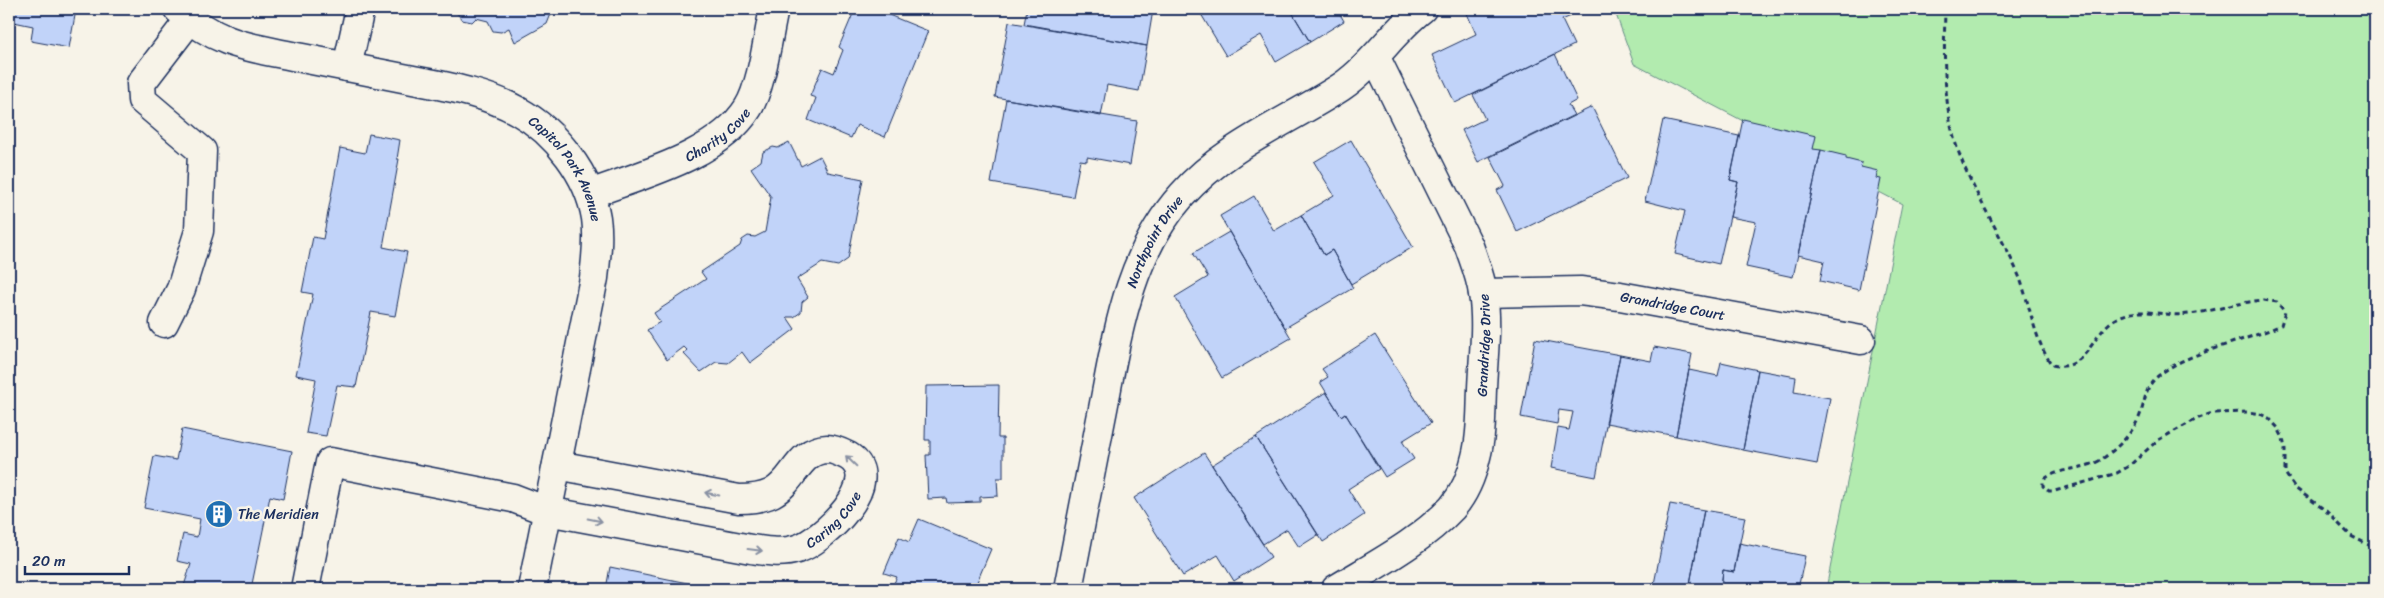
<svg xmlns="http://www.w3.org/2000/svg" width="2384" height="598" viewBox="0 0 2384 598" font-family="Sriracha,sans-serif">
	<rect width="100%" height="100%" fill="#f7f3e8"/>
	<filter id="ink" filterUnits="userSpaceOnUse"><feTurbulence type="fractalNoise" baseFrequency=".02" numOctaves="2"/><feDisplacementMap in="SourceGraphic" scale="10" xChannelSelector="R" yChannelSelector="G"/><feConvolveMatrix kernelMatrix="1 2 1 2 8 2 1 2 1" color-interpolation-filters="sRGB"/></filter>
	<g filter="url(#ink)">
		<path fill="#b2ebaf" stroke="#668d86" d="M1614,9H2375V589H1826L1902,204L1634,64Z"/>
		<path fill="#c1d3f9" stroke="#1b2f5e" d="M9,9L76,10L69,48L31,41L33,26L9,21Z
			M454,9H553L547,24L515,42L509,28L501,32L493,31L488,21L476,18L472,22L462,20Z
			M855,9H874L928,31L885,137L857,125L851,138L808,120L816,98L810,96L822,68L834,73L843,50L839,47Z
			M1027,9H1149L1153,10L1147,46L1024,24Z
			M1198,9H1290L1310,42L1276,62L1261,35L1226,56Z
			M1290,9H1337L1344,21L1310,42Z
			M1465,9H1567L1571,16L1562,20L1574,45L1455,103L1432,55L1476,34Z
			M1009,22L1147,46L1139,91L1107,85L1101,116L995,97Z
			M1555,54L1577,100L1568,105L1574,115L1478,162L1462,130L1485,119L1473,95Z
			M1006,99L1137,121L1130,165L1087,157V161L1080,160L1073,197L991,183Z
			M1592,107L1627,178L1517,232L1497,190L1505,186L1490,157Z
			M1743,119L1816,136L1813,149L1821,150L1793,277L1746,267L1756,222L1730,217L1738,182L1730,180Z
			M1663,120L1739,136L1730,180L1738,182L1719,264L1675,254L1685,211L1645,201Z
			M369,134L400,140L397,159H399L383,247L407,252L395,316L371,312L356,387L337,385L326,436L306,433L316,379L296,375L313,294L302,292L313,237L323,239L340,148L365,153Z
			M1351,140L1413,247L1351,284L1332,250L1324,255L1301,215L1334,195L1314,162Z
			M789,142L801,166L820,156L828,172L863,179L848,259L838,266L822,263L797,279L808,297L802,302L801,312L794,317H787L795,329L750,363L742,352L728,363L716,362L701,372L684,354L688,351L684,347L667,360L647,330L660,322L654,313L706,279L701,272L740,246L742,240L748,236L755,237L765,232L771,197L751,168L761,161L763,152L773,147L778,148Z
			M1821,150L1846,156V159L1862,163L1861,167L1878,171L1876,178L1881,179L1859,290L1820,281L1824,261L1798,255Z
			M1254,196L1274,231L1301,215L1324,255L1332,250L1353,288L1285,328L1220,216Z
			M1229,232L1291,338L1222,378L1175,297L1208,277L1193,253Z
			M1375,335L1431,423L1402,441L1414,459L1385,477L1345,413L1341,416L1320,382L1328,377L1322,369Z
			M1535,339L1620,355L1596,477L1551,468L1558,428L1569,430L1573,412L1559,410L1557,424L1521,417Z
			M1654,347L1692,354L1676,436L1606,423L1620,355L1651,361Z
			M1721,362L1758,370L1743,450L1676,436L1689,370L1718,376Z
			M1758,370L1796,377L1794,392L1830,398L1817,464L1743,450Z
			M999,385L998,438H1003V478H997L998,496L980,497V502L947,503L946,498L928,499L926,455H930V440H925L926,386Z
			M1326,392L1341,416L1345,413L1379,469L1348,489L1364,515L1323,542L1256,437Z
			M182,429L292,451L283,499L270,496L251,589H183L191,564L177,561L183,534L197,537L200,519L144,508L154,456L176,460Z
			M1256,437L1318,535L1299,547L1287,529L1263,544L1212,465Z
			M1204,453L1271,557L1234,581L1218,555L1183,576L1134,498Z
			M1670,504L1704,510L1689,589H1653Z
			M1704,510L1745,517L1734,572L1723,570L1721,589H1689Z
			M919,519L991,549L974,589H891L897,577L884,573L899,537L909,542Z
			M1739,543L1805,556L1798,589H1721L1723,570L1734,572Z
			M610,567L697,585L696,589H606Z
			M1620,583L1623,589H1608Z"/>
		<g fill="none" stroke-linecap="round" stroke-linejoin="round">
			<g stroke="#1b2f5e" stroke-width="31">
				<g id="minor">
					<path id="s1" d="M178,9C219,46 250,47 302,58C339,65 376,73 413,80C449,87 486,93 518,111C556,132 589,175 596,218C599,238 596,259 594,278L532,589"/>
					<path d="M347,67L360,9"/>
					<path id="s2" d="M590,194C640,175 718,156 748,108C762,86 768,35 774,9"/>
					<path id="s3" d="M1483,293L1580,291L1620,296L1861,340"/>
					<path d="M164,323L181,289L199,231L202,151L142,100L141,83L190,19"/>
					<path id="s4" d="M305,589L330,462L513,498L547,511L751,549C766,551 782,554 797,549C822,542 888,480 848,456C842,453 834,449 827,449C798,450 795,481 772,493C762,498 751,499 739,499L557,465"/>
					<path id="s5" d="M1068,589C1079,532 1090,476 1101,419C1117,339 1126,258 1182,195C1225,146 1287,122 1341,87C1373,65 1392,32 1422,9"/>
					<path id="s6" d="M1336,589C1375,565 1420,542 1452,508C1464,494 1472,475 1476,457C1482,435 1481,411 1482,389C1483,358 1488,325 1483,294C1481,277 1474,261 1469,246L1376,58"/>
				</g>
			</g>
			<path stroke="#1b2f5e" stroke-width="3" stroke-dasharray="5 4" stroke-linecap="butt" d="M1945,9C1944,50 1943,98 1954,138C1968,186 1999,229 2019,276C2030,304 2034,340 2052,365C2086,374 2092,333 2115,319C2143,304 2161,318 2189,314C2215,311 2239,302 2264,300L2277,302L2285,312L2281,325C2245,342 2186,352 2158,376C2146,386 2146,396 2142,409C2137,429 2118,448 2102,459C2087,470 2053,468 2043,481V486L2049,491H2055L2117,473L2129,466L2158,440L2199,418L2212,413L2247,412L2260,414L2269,418L2278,428L2283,438L2285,449V473L2295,488L2325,510L2351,536L2375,548"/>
			<use href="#minor" stroke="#f7f3e8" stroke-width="28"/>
		</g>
		<defs><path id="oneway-shaft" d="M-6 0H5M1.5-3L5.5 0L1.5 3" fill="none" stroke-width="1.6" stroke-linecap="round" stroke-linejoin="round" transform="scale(1.25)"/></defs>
		<g stroke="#8991a3">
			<use href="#oneway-shaft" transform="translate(851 461) rotate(-136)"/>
			<use href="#oneway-shaft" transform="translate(712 494) rotate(-169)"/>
			<use href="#oneway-shaft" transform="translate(595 520) rotate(11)"/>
			<use href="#oneway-shaft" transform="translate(755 550) rotate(7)"/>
		</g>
	</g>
	<defs>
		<g id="building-disc" transform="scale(1.4375)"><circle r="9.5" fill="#1f6fb2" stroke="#f7f3e8"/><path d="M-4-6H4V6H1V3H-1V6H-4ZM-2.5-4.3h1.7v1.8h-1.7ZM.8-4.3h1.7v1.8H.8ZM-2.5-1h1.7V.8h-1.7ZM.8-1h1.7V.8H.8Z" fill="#fff"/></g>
	</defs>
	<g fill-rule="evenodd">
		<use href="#building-disc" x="219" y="514"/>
	</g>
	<g text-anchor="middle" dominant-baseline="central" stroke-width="5" stroke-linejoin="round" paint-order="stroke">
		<g font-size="14" fill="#1b2f5e" stroke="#f7f3e8">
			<text stroke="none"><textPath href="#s2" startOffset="142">Charity Cove</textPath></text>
			<text stroke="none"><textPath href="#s1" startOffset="436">Capitol Park Avenue</textPath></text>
			<text stroke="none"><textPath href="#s5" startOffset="360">Northpoint Drive</textPath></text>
			<text stroke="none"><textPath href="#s3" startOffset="191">Grandridge Court</textPath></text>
			<text stroke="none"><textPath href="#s6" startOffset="311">Grandridge Drive</textPath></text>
			<text stroke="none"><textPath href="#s4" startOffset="654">Caring Cove</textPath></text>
		</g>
		<g font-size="14" fill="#1b2f5e" stroke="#f7f3e8" text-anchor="start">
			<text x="238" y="514">The Meridien</text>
		</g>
	</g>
	<rect width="2384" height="598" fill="none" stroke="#f7f3e8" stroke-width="30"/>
	<rect x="15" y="15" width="2354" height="568" fill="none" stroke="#1b2f5e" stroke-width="2" filter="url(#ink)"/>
	<path d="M25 566v8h104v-8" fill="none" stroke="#1b2f5e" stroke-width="2.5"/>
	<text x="32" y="566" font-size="15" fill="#1b2f5e" stroke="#f7f3e8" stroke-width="4" paint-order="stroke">20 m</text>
</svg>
